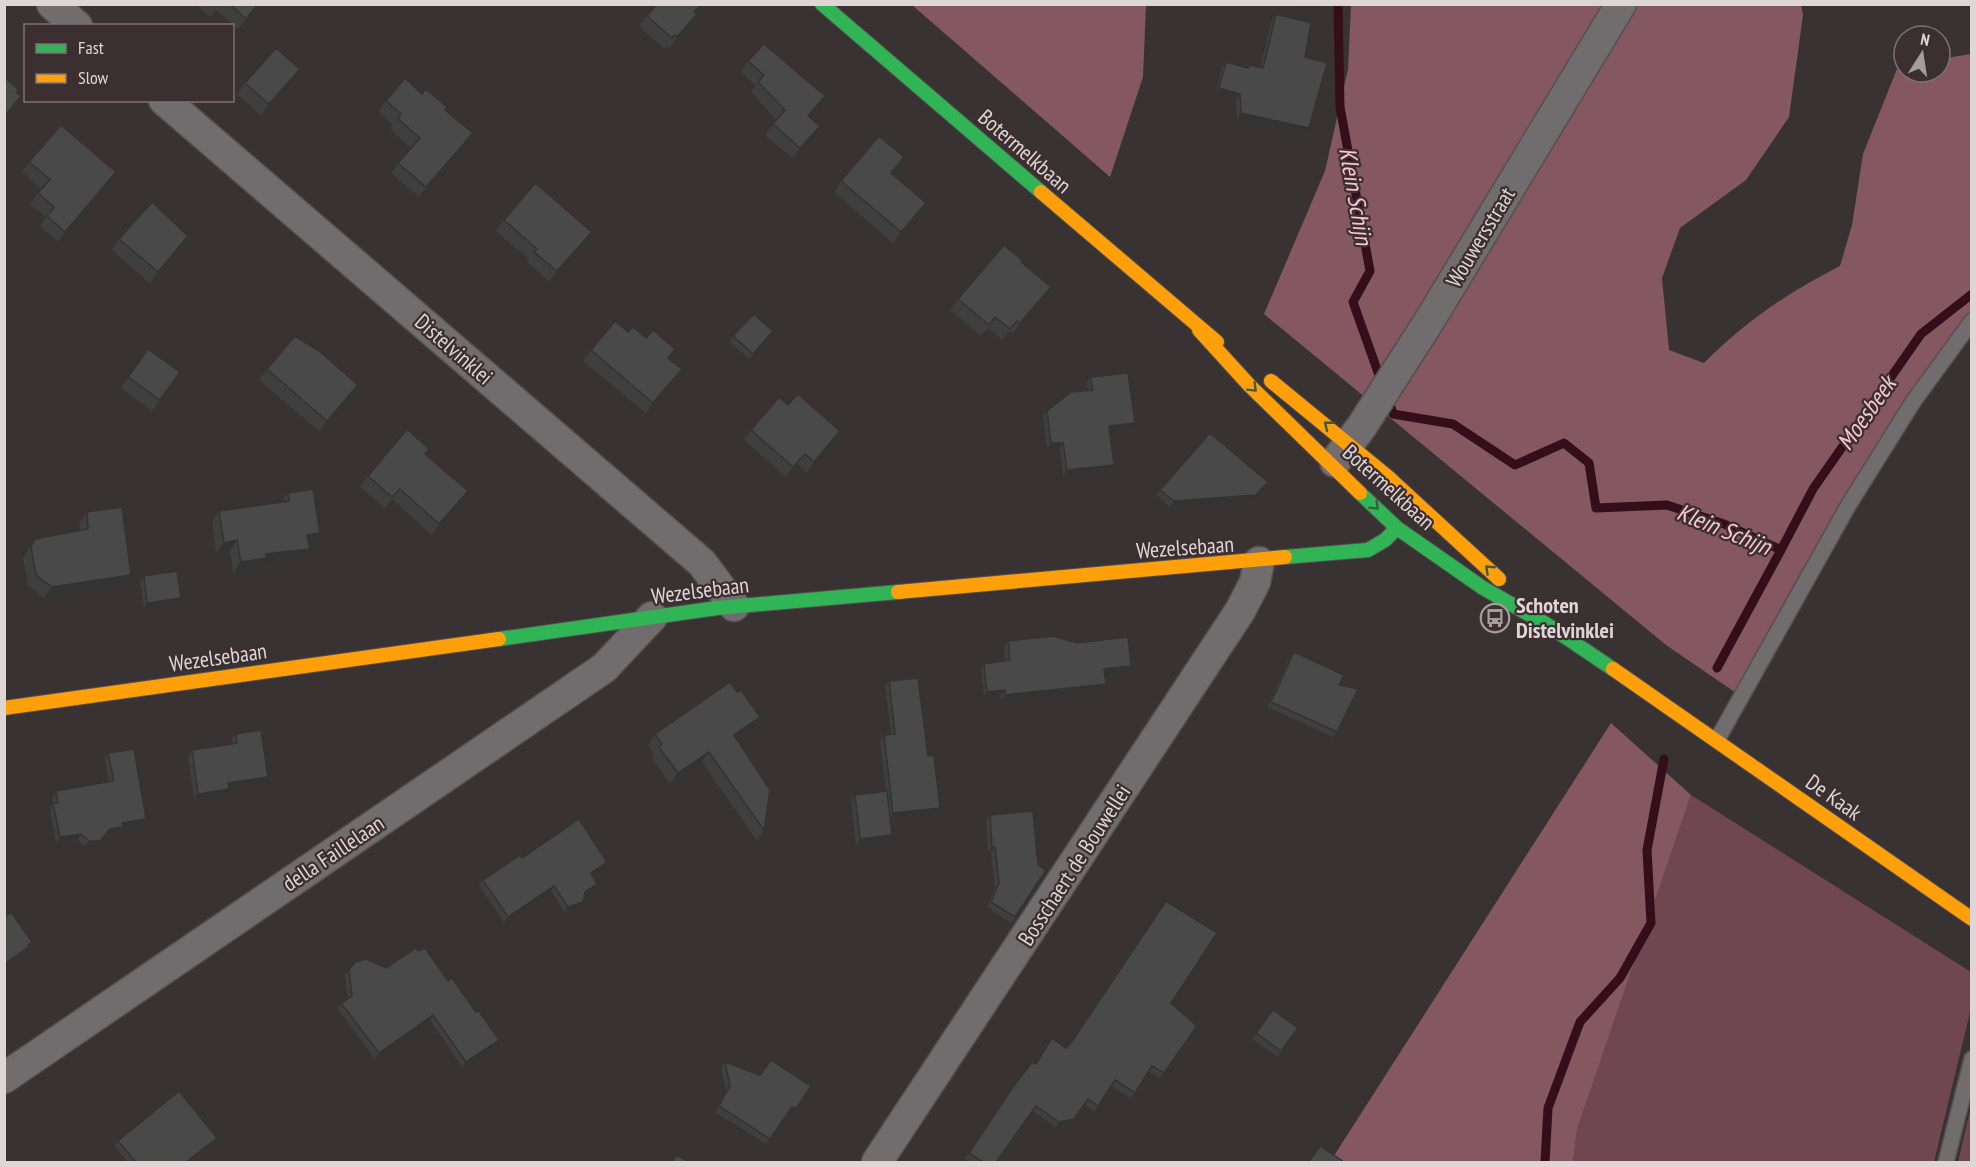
<svg xmlns="http://www.w3.org/2000/svg" width="1976" height="1167" viewBox="0 0 1976 1167" font-family="'PT Sans Narrow',sans-serif">
	<rect width="100%" height="100%" fill="#393233"/>
	<path fill="#704750" d="M1691,795L1971,972V1008L1934,1162H1573L1577,1130Z
		M1971,1107V1162H1958Z"/>
	<path fill="#845761" d="M912,5H1146L1143,77L1110,177Z
		M1351,5H1801L1803,15L1789,117L1746,180L1680,228L1662,278L1669,350L1704,363C1746,321 1787,293 1840,266L1852,225L1863,154L1899,64H1904V72H1940V59L1971,54V321L1913,402L1742,697L1666,645L1264,314L1325,171L1348,69Z
		M1611,723L1691,795L1577,1130L1573,1162H1330Z"/>
	<g fill="none" stroke-linecap="round" stroke-linejoin="round">
		<path stroke="#340e1a" stroke-width="9" d="M1338,4L1340,107L1370,271L1353,302L1380,378
			M1390,404L1393,414L1453,424L1515,465L1564,443L1589,463L1596,508L1667,505L1724,524L1781,550L1717,668
			M1781,550L1813,489L1921,334L1972,294
			M1545,1162L1548,1108L1580,1022L1620,978L1651,923L1647,850L1664,759"/>
		<g stroke="#554f50" stroke-width="18">
			<path id="lane" d="M1717,740L1848,506L1913,402L1972,321
				M1946,1162L1972,1059"/>
		</g>
		<g stroke="#554f50" stroke-width="33">
			<path id="street" d="M52,4L77,26
				M164,100L702,563L734,606
				M1335,462L1362,426L1431,318L1621,4
				M4,1078L604,668L652,617
				M877,1162L1240,611L1255,582L1259,562"/>
		</g>
		<g stroke="#554f50" stroke-width="16">
			<path id="fast" d="M822,4L1041,192
				M1360,493L1397,528L1483,588L1546,624L1613,669
				M1285,557L1368,550L1385,540L1397,528
				M499,639L717,608L898,592"/>
		</g>
		<g stroke="#554f50" stroke-width="16">
			<path id="slow" d="M1041,192L1217,342
				M1199,330L1250,386L1360,493
				M1271,381L1388,477L1499,579
				M898,592L1285,557
				M1613,669L1972,919
				M4,708L499,639"/>
		</g>
		<use href="#lane" stroke="#716c6d" stroke-width="15"/>
		<use href="#street" stroke="#716c6d" stroke-width="30"/>
		<use href="#fast" stroke="#30b455" stroke-width="14"/>
		<use href="#slow" stroke="#ff9f0a" stroke-width="14"/>
	</g>
	<path fill="#3f3f40" d="M196,4H260L238,29L216,10L210,17Z
		M697,14L689,25L670,48L667,46L665,49L639,26L647,16Z
		M1276,14L1305,57V134L1237,119L1236,99L1216,93L1222,67L1226,62L1247,68L1249,65L1260,68L1272,19Z
		M748,61L825,96L809,117L812,137L793,159L765,135L776,120L751,92L756,85L741,72Z
		M300,69L292,80L261,115L237,94L245,83Z
		M422,94L445,110L465,143L419,197L391,173L398,163L411,148L390,129L393,125L378,111L386,101Z
		M904,157L892,174L926,203L918,214L893,243L834,192L841,181Z
		M29,162L109,183L58,242L40,226L46,217L30,204L41,189L22,172Z
		M504,220L592,232L585,243L549,282L527,262L529,259L496,231Z
		M119,239L180,247L150,283L112,250Z
		M1021,263L1051,287L1043,297L1012,334L1010,331L1002,340L988,328L981,336L950,310L958,299Z
		M628,332L675,349L669,358L682,369L674,380L646,413L583,361L591,350Z
		M733,336L769,337L749,359L730,342Z
		M148,349L180,372L152,411L121,388Z
		M267,369L358,385L350,395L320,432L259,380Z
		M1090,377L1135,423L1131,429L1110,431L1114,465L1110,470L1063,476L1060,448L1047,449L1043,416L1047,411L1088,390L1087,382Z
		M788,405L840,431L833,441L807,473L797,464L786,477L744,440L751,430Z
		M426,454L468,491L460,501L432,535L392,499L385,508L360,487L368,476Z
		M1264,487L1252,500L1170,507L1156,495L1160,490Z
		M288,493L312,544H309L302,560L263,564L259,569L233,573L230,551L216,553L212,522L219,511L281,502Z
		M87,512L131,575L124,585L44,598L28,585L23,558L35,539L80,530L79,523Z
		M144,576L181,598L177,604L144,608L140,581Z
		M1008,641L1131,666L1127,672L1104,674L1102,690L1001,700V696L984,697L981,669L984,664L1005,661L1004,646Z
		M1294,652L1339,685L1337,732L1333,737L1267,707L1290,657Z
		M889,681L928,756L936,813L890,819L889,841L856,845L851,801L855,795L886,792L880,741L884,735L891,734L885,686Z
		M737,692L760,717L753,728L736,739L764,830L757,841L702,762L670,784L651,757L654,754L648,745L655,734Z
		M236,734L268,777L264,783L228,787L229,789L225,794L194,799L188,755L192,750L233,744L232,739Z
		M108,753L146,819L143,825L122,828L119,832L106,835L96,846H85L77,840L56,843L50,809L53,804L52,797L56,791L109,782L105,759Z
		M990,815L1015,917L1011,923L987,907L995,888L991,852H988L986,820Z
		M522,858L603,868L592,875L593,889L584,895L579,908L564,912L551,891L504,922L479,885L483,880Z
		M418,951L448,981L499,1040L495,1045L462,1067L430,1020L375,1059L337,1008L341,1003L348,999L345,975L355,962L386,968Z
		M1171,1003L1197,1026L1160,1078L1149,1072L1131,1098L1111,1086L1094,1112L1084,1104L1070,1124L1056,1127L1032,1111L996,1162H971L965,1158L1011,1090L1035,1064L1066,1048Z
		M1273,1010L1298,1028L1278,1057L1252,1039Z
		M725,1062L792,1114L788,1113L766,1144L715,1112L726,1092L721,1067Z
		M217,1138L213,1144L189,1162H128L114,1146L118,1141Z"/>
	<path fill="#333334" d="M258,4H260L238,29Z
		M1290,4H1324L1321,8L1288,7Z
		M1952,4H1971V11Z
		M697,14L689,25L670,48L677,37Z
		M300,69L292,80L261,115L269,104Z
		M1219,88L1240,94L1236,99L1216,93Z
		M825,96L818,107L800,127L808,116Z
		M1241,113L1309,128L1305,134L1237,119Z
		M820,126L812,137L793,159L800,148Z
		M473,133L465,143L419,197L426,187Z
		M116,172L109,183L58,242L65,232Z
		M926,203L918,214L893,243L901,232Z
		M592,232L585,243L549,282L557,271Z
		M188,236L180,247L150,283L158,272Z
		M1051,287L1043,297L1012,334L1020,323Z
		M773,331L769,337L749,359L753,354Z
		M682,369L674,380L646,413L653,403Z
		M358,385L350,395L320,432L327,421Z
		M1135,423L1131,429L1105,432L1109,426Z
		M840,431L833,441L807,473L814,462Z
		M1051,443H1063L1060,448L1047,449Z
		M805,454L797,464L786,477L793,467Z
		M1114,465L1110,470L1063,476L1067,470Z
		M1268,482L1252,500L1170,507L1174,501Z
		M468,491L460,501L432,535L439,524Z
		M320,533L312,544L300,546L307,535Z
		M237,540L230,551L216,553L224,543Z
		M310,549L302,560L263,564L259,569L233,573L241,562L266,554Z
		M131,575L124,585L44,598L52,587Z
		M181,598L177,604L144,608L147,603Z
		M1131,666L1127,672L1100,675L1104,669Z
		M1106,684L1102,690L1001,700L1005,695Z
		M1005,690L1001,696L984,697L987,692Z
		M760,717L753,728L726,745L734,735Z
		M709,752L702,762L670,784L678,773Z
		M268,777L264,783L224,788L228,783Z
		M229,789L225,794L194,799L198,794Z
		M940,808L936,813L890,819L893,813Z
		M146,819L143,825L122,828L119,832L106,835L96,846H85L89,841L122,823Z
		M81,834L77,840L56,843L60,837Z
		M892,835L889,841L856,845L860,839Z
		M992,847H995L991,852H988Z
		M607,862L603,868L587,879L591,873Z
		M597,884L593,889L581,897L585,892Z
		M554,886L551,891L504,922L508,917Z
		M583,902L579,908L564,912L568,907Z
		M29,947L26,953L4,967V964Z
		M433,1015L430,1020L375,1059L379,1053Z
		M499,1040L495,1045L462,1067L466,1062Z
		M792,1107L796,1109L792,1114L788,1113Z
		M1074,1119L1070,1124L1056,1127L1059,1122Z
		M217,1138L213,1144L189,1162H186Z"/>
	<path fill="#49494a" stroke="#333334" stroke-width="1.5" d="M230,4H258L246,19Z
		M657,4H696L699,7L694,12L697,14L677,37L675,35L672,38L647,16Z
		M1276,14L1311,23L1305,57L1327,63L1309,128L1241,113L1240,94L1219,88L1226,62L1248,68L1249,65L1263,68Z
		M764,44L825,96L808,116L820,126L800,148L773,124L785,110L758,82L764,75L748,61Z
		M276,48L300,69L269,104L245,83Z
		M4,77L19,90L16,92L21,96L4,117Z
		M405,78L422,94L426,89L447,107L445,110L473,133L426,187L398,163L420,138L398,119L401,114L386,101Z
		M61,125L116,172L65,232L47,216L54,207L38,193L50,179L29,162Z
		M879,136L904,157L891,173L926,203L901,232L841,181Z
		M535,183L592,232L557,271L534,252L537,249L504,220Z
		M152,202L188,236L158,272L119,239Z
		M1004,245L1023,261L1021,262L1051,287L1020,323L1017,321L1010,329L995,317L989,325L958,299Z
		M754,314L773,331L753,354L733,336Z
		M615,321L628,332L633,327L646,338L653,330L675,349L668,358L682,369L653,403L591,350Z
		M295,336L319,351L358,385L327,421L267,369Z
		M148,349L180,372L160,400L128,377Z
		M1128,373L1135,423L1109,426L1114,465L1067,470L1063,443H1051L1047,411L1071,392L1093,390L1090,377Z
		M798,394L840,431L814,462L805,454L793,467L751,430L779,397L788,405Z
		M407,429L429,449L425,454L468,491L439,524L400,489L392,497L368,476Z
		M1210,433L1268,482L1256,495L1174,501L1160,490Z
		M313,489L320,533L307,535L310,549L266,554L267,558L241,562L237,540L224,543L219,511L289,501L288,493Z
		M122,507L131,575L52,587L36,575L31,547L35,539L88,529L87,512Z
		M177,571L181,598L147,603L144,576Z
		M1053,636L1077,643L1128,637L1131,666L1104,669L1106,684L1005,695V690L987,692L984,664L1010,660L1008,641Z
		M1294,652L1344,675L1339,685L1358,689L1337,732L1271,702Z
		M918,678L928,756L934,755L940,808L893,813L884,735L895,734L889,681Z
		M730,682L737,692L741,690L760,717L734,735L770,790L764,830L709,752L678,773L659,747L662,744L655,734Z
		M261,730L268,777L228,783L229,789L198,794L192,750L237,743L236,734Z
		M134,749L146,819L122,823L123,827L110,829L100,841H89L81,834L60,837L53,803H58L56,791L114,781L108,753Z
		M887,791L892,835L860,839L855,795Z
		M1033,811L1038,865L1046,870L1015,917L991,902L999,883L995,847H992L990,815Z
		M579,819L607,862L591,873L597,884L585,892L583,902L568,907L554,886L508,917L483,880L520,855L522,858Z
		M1166,901L1217,933L1171,1003L1197,1026L1164,1073L1152,1066L1135,1093L1115,1080L1098,1106L1088,1099L1074,1119L1059,1122L1036,1106L996,1162H983L969,1153L1011,1090L1032,1062L1036,1064L1052,1038L1066,1048L1071,1043Z
		M11,912L32,942L28,945L29,947L4,964V917Z
		M416,948L418,951L425,948L448,981L452,978L476,1012L479,1011L499,1040L466,1062L433,1015L379,1053L341,1003L352,996L349,970L355,962L366,959L386,968Z
		M1273,1010L1298,1028L1281,1051L1256,1033Z
		M771,1060L811,1086L796,1109L792,1107L770,1139L719,1106L730,1086L725,1062L760,1075Z
		M179,1091L217,1138L186,1162H136L118,1141Z
		M1320,1146L1344,1162H1309Z
		M677,1155L689,1162H672Z"/>
	<defs><path id="oneway-chevron" d="M-2-3.5L2.5 0L-2 3.5" fill="none" stroke-width="1.6" stroke-linecap="round" stroke-linejoin="round" transform="scale(1.5)"/></defs>
	<g stroke="#385e3e">
		<use href="#oneway-chevron" transform="translate(1253 388) rotate(45)"/>
		<use href="#oneway-chevron" transform="translate(1328 425) rotate(-141)"/>
		<use href="#oneway-chevron" transform="translate(1375 506) rotate(45)"/>
		<use href="#oneway-chevron" transform="translate(1489 569) rotate(-137)"/>
	</g>
	<defs>
		<g id="bus-ring" transform="scale(1.5)"><circle r="9.5" fill="#3c2f31" stroke="#a49c9d" stroke-width="1.5"/><path d="M-5-6H5V4H4V6H2V4H-2V6H-4V4H-5ZM-3.5-4V0h7V-4ZM-3.5 1.2v1.5H-2V1.2ZM2 1.2v1.5H3.5V1.2Z" fill="#a49c9d"/></g>
	</defs>
	<g fill-rule="evenodd">
		<use href="#bus-ring" x="1495" y="618"/>
	</g>
	<g text-anchor="middle" dominant-baseline="central" stroke-width="4.5" stroke-linejoin="round" paint-order="stroke">
		<g font-size="22" fill="#ded5d6" stroke="#3c2f31">
			<text transform="translate(1025 151) rotate(41)">Botermelkbaan</text>
			<text transform="translate(1480 237) rotate(-59)">Wouwersstraat</text>
			<text transform="translate(454 349) rotate(41)">Distelvinklei</text>
			<text transform="translate(1389 487) rotate(42)">Botermelkbaan</text>
			<text transform="translate(1185 547) rotate(-4)">Wezelsebaan</text>
			<text transform="translate(700 590) rotate(-7)">Wezelsebaan</text>
			<text transform="translate(218 657) rotate(-8)">Wezelsebaan</text>
			<text transform="translate(1834 797) rotate(35)">De Kaak</text>
			<text transform="translate(333 853) rotate(-34)">della Faillelaan</text>
			<text transform="translate(1074 865) rotate(-57)">Bosschaert de Bouwellei</text>
		</g>
		<g font-size="22" font-weight="bold" fill="#ded5d6" stroke="#3c2f31" text-anchor="start">
			<text x="1516" y="605">Schoten<tspan x="1516" dy="25">Distelvinklei</tspan></text>
		</g>
		<g font-size="24" font-style="italic" fill="#fac7d1" stroke="#3c2f31">
			<text transform="translate(1356 196) rotate(80)">Klein Schijn</text>
			<text transform="translate(1866 413) rotate(-55)">Moesbeek</text>
			<text transform="translate(1724 529) rotate(22)">Klein Schijn</text>
		</g>
	</g>
	<rect width="1976" height="1167" fill="none" stroke="#ded5d6" stroke-width="12"/>
	<rect x="24" y="24" width="210" height="78" fill="#3c2f31" stroke="#7d7173" stroke-width="1.5"/>
	<rect x="36" y="44" width="30" height="9" fill="#30b455" stroke="#7d7173" stroke-width="1.5"/>
	<text x="78" y="54" font-size="18" fill="#ded5d6">Fast</text>
	<rect x="36" y="74" width="30" height="9" fill="#ff9f0a" stroke="#7d7173" stroke-width="1.5"/>
	<text x="78" y="84" font-size="18" fill="#ded5d6">Slow</text>
	<g transform="translate(1922 54) rotate(12)"><circle r="28" fill="#3c2f31" stroke="#7d7173" stroke-width="1.5"/>
	<path d="M0-4.5L10 22L0 15L-10 22Z" fill="#a49c9d"/>
	<text y="-9" font-size="16" font-weight="bold" text-anchor="middle" fill="#ded5d6">N</text>
	</g>
</svg>
